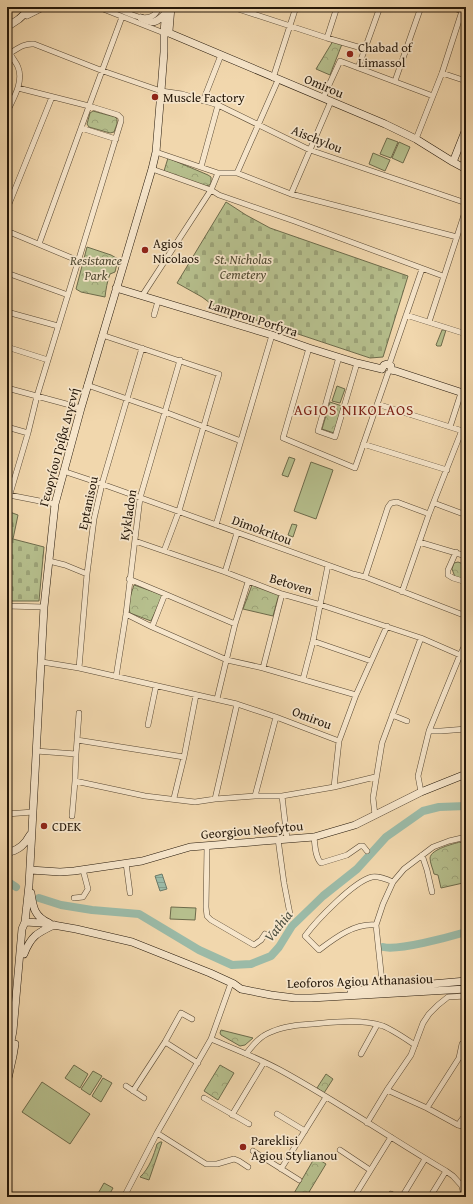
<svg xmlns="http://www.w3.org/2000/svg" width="473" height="1204" viewBox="0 0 473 1204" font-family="'Gentium Book Plus',serif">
	<defs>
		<pattern id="cemetery-stones" width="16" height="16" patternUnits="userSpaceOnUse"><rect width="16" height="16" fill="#b6bf8d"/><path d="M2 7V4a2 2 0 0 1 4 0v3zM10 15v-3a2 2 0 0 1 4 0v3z" fill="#9ca378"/></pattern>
		<pattern id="park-crowns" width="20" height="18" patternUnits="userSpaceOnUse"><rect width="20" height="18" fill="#b6bf8d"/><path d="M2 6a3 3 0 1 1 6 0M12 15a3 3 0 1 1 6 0" fill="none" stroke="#9ca378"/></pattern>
		<pattern id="water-rules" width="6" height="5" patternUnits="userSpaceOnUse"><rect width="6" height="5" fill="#9bbaa7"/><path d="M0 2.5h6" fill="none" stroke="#859f8e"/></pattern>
	</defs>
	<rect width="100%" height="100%" fill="#f1d7ad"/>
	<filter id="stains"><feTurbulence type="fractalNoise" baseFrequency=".005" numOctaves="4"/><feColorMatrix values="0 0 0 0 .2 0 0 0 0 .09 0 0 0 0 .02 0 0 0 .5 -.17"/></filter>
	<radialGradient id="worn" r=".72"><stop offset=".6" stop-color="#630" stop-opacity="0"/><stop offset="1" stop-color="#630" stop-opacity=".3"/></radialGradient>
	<path fill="#b6bf8d" stroke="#6d6b4b" d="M387,138L398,142L391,158L380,154Z
		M399,142L410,147L403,163L392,158Z
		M373,153L390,160L385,171L369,164Z
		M337,386L345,389L340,403L332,401Z
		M289,457L295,459L288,477L282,475Z
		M311,462L333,470L316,519L294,511Z
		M292,524L297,525L293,537L288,535Z
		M171,907L196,908L195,920L170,919Z
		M74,1065L88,1074L80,1088L65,1078Z
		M93,1071L102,1076L90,1095L81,1089Z
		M103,1078L112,1083L101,1102L92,1096Z
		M42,1082L90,1114L70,1144L22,1112Z
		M104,1183L113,1188L108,1197H96Z"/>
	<path fill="url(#cemetery-stones)" stroke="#6d6b4b" d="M226,202L246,215L270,228L408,276L383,357L370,358L214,306L202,297L177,283Z
		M7,511L18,515L13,539L44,547L39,601H7Z"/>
	<path fill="url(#park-crowns)" stroke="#6d6b4b" d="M333,41L342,44L330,75L316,69Z
		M93,111L115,117L117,119V124L114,132L110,133L89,127L87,124L90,113Z
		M168,158L208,175L211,177V184L205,187L164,171Z
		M87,247L111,255L118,259L115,272L110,274C107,282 106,289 105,297L81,292L76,289Z
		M442,330H446L441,346H437L436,345Z
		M330,402L342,406L334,433L322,429Z
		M458,562L466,565V581L455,577L452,569L454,563Z
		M134,585L163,595L151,621L130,613C127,604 131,594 134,585Z
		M252,585L279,594L273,616L243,609Z
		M460,842L466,847V867L462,868L463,883L441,888L438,875L434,874C433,869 430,863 430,858C431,849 453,844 460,842Z
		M221,1030L253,1038L245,1045L240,1046L221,1035L220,1033Z
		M220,1065L234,1073L218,1100L204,1091Z
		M326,1074L333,1079L324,1093L317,1088Z
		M160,1142H162L149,1180L140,1177C149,1169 154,1155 157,1144Z
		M315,1157L326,1164L306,1197H297L293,1195Z"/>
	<path fill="url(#water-rules)" stroke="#6b7968" d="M162,874L167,889L160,891L155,876Z"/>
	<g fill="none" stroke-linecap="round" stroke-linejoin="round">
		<path stroke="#9bbaa7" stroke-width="8" d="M7,881L16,887
			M39,898L61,905L92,910L139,914L199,950L232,965L251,964L271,956L279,947L292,926L323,896L357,869L386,837L423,811L439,807L466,806
			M383,947C398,951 449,937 466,932"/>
		<g stroke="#574732" stroke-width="6">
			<path id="street" d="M98,7L164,33
				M114,7C128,13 152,28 159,7
				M232,7L327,38L365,49
				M327,38L337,7
				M7,55C16,50 23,43 34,44L103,71L161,91L182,94L218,105L310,150L466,203
				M358,68L380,7
				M442,73L466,81
				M273,78L296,7
				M395,81L421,7
				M323,98L340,61L433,96
				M203,101L221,55
				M7,112C13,99 24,82 18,67C16,62 12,58 10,53
				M81,128L116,139
				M416,139L442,73L463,8
				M156,152L218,173H237L291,194L457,237
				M201,167L218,105
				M152,169L211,190L219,195L294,221L443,276
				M237,173L278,80
				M291,194L331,101
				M7,209L52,97
				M7,231L79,261
				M39,244L89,106L122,17
				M7,273L68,295
				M142,296L211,190L218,173
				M7,312L58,326
				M154,315L158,301
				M406,315L466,334
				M429,322L466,209
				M102,335L219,374L179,511L164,551
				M7,347L48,360
				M309,348L283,438L355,468L388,373
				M339,357L318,431L335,437L357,363
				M389,365L422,269
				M87,385L165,412L241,441
				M7,388L81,408
				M377,404L466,432
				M7,427L28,433
				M450,427L461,393
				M363,444L447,470
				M63,471L102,484L353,574L365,577L466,616
				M9,495L55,504
				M434,503L466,515
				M7,504L28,433L37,396L121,121V118L118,115L89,106L18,88
				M216,525L272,335
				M135,541L225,572L282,594L321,605L421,638L460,655
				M419,542L466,556
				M456,552L448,570V575L453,578L466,582
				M49,561L65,565L87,574
				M225,572L237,533
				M365,577L388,507L391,503L397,502L429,514
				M129,579L165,594L235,624
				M402,592L429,514L462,430
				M7,606L44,607
				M126,614L152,627L227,660L263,668L356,695
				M152,627L165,594
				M313,641L371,661
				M42,662L79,668L237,704L276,717L339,741
				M79,668L87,574L94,519L102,484L142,348
				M263,668L282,594
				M116,677L126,614L140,498L180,360
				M303,679L313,641L328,565
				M217,699L235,624L248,582
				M392,715L407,721
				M148,725L156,686
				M429,731H441L466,729
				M77,740L184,757
				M36,751L76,754
				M75,781L145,796L195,802L215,799L255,796H282L334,787L375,777
				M334,787L339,741L356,695L387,626
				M421,792L418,776L429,731L460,655L466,643
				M255,796L276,717
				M282,796L287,839
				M174,798L184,757L196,695
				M215,799L237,704
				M7,814L33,812
				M375,815L373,798L382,743L421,638
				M72,816L75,781L76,754L79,713
				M314,837C315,845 315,857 321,863L347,855L360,846H363L367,851
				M278,839L284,883L290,914
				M207,847L206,907L207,916L211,920L254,945L261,940L265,934
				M422,855L427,870L432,892
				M126,863L130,893
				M74,898L83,897L88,889L83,870
				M376,925C355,923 336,937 319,950L305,936C316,921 354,881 372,877C379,876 386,879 393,882
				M7,988L8,970
				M383,991L376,925L383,904L393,882L404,869L433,847L449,841L466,837
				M211,1039C234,1049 258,1058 280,1070C337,1101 390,1138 446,1171L453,1176L462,1186L464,1197
				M165,1042L198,1063
				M246,1054C253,1045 260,1036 271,1032C284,1026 299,1025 313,1024C336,1022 361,1019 383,1026C393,1030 406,1039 415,1045
				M361,1054L377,1025
				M126,1086L144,1098
				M387,1090L427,1108L458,1125L466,1127
				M133,1091L165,1042L181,1013L192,1019
				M204,1098L249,1124
				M427,1108L459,1058L462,1044
				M277,1114L305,1131
				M232,1115L264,1062
				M367,1123L387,1090L411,1055L423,1023L429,1014L438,1005L448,997L466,996
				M458,1125L466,1114
				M157,1133L206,1164H217L234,1159L239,1161L248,1167
				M340,1150L370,1170
				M253,1151L299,1180
				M281,1169L326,1097
				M391,1194L397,1197
				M124,1197L157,1133L211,1039L231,983
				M354,1197L391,1137
				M402,1197L425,1159
				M430,1197L446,1171"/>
		</g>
		<g stroke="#241709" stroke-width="8">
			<path id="secondary" d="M453,7L466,11
				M27,15L43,7
				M141,18C154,24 156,23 165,14
				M7,27L19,19L32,7
				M169,31L171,7
				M169,33L385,124L416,139L453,162L466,169
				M453,162L466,129
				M116,288L272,335L309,348L357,363L382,369
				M382,369L384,365L387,364L391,366V370
				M391,370L396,371L466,394
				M10,852C20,849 25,844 30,835
				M30,870L60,872L74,871L142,861L190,847L314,837L355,825L421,792L466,774
				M31,893C33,908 35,917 49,923
				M25,922L42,923L76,929L132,942L210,973L234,984L241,989L271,995L295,998H311L466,989
				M24,954C31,936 37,933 54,925
				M351,991L466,981
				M7,1061L13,1031L22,929L25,922L29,885L44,607L55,504L81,408L152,169L156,152L161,91L164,52V33L166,7
				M7,1083L13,1056L15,1044"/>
		</g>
		<use href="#street" stroke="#f6e5ca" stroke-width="5"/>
		<use href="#secondary" stroke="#f6e5ca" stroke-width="7"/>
	</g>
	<g fill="#8f2418" stroke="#f6e5ca" stroke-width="1.5">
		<circle cx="350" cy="54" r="4"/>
		<circle cx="155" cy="97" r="4"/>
		<circle cx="145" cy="250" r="4"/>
		<circle cx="44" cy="826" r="4"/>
		<circle cx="243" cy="1147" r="4"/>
	</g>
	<g text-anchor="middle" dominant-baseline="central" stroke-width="3.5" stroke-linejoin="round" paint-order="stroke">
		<g font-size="13" fill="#241709" stroke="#f6e5ca" text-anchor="start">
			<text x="358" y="47">Chabad of<tspan x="358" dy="15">Limassol</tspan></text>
			<text x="163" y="97">Muscle Factory</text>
			<text x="153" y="243">Agios<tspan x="153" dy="15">Nicolaos</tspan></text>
			<text x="52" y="826">CDEK</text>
			<text x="251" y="1140">Pareklisi<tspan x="251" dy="15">Agiou Stylianou</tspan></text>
		</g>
		<g font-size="13" fill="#241709" stroke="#f6e5ca">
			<text transform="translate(324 86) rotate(23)">Omirou</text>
			<text transform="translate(317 139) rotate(22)">Aischylou</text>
			<text transform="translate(253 318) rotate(18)">Lamprou Porfyra</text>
			<text transform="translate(59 447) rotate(-75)">Γεωργίου Γρίβα Διγενή</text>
			<text transform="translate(88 503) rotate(-78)">Eptanisou</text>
			<text transform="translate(128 515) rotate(-81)">Kykladon</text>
			<text transform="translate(262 530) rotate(20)">Dimokritou</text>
			<text transform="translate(291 584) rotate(17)">Betoven</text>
			<text transform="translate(312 718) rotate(21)">Omirou</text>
			<text transform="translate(252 830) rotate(-5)">Georgiou Neofytou</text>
			<text transform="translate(360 981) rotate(-2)">Leoforos Agiou Athanasiou</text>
		</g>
		<g font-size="13" font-style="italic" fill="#504931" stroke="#f6e5ca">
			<text x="243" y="259">St. Nicholas<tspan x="243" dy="15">Cemetery</tspan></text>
			<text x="96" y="260">Resistance<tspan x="96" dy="15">Park</tspan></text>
		</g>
		<g font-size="14" font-style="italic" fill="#4e5040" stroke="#f6e5ca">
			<text transform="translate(278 926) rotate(-51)">Vathia</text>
		</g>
		<g font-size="15" letter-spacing="1" fill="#7a1f14" stroke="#f6e5ca">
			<text x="354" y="409">AGIOS NIKOLAOS</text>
		</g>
	</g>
	<rect width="473" height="1204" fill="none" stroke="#f1d7ad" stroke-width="24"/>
	<rect x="8" y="8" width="457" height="1188" fill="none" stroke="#241709" stroke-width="2"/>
	<rect x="12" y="12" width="449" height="1180" fill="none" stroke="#241709"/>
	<rect width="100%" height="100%" filter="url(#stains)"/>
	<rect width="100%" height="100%" fill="url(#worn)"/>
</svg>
